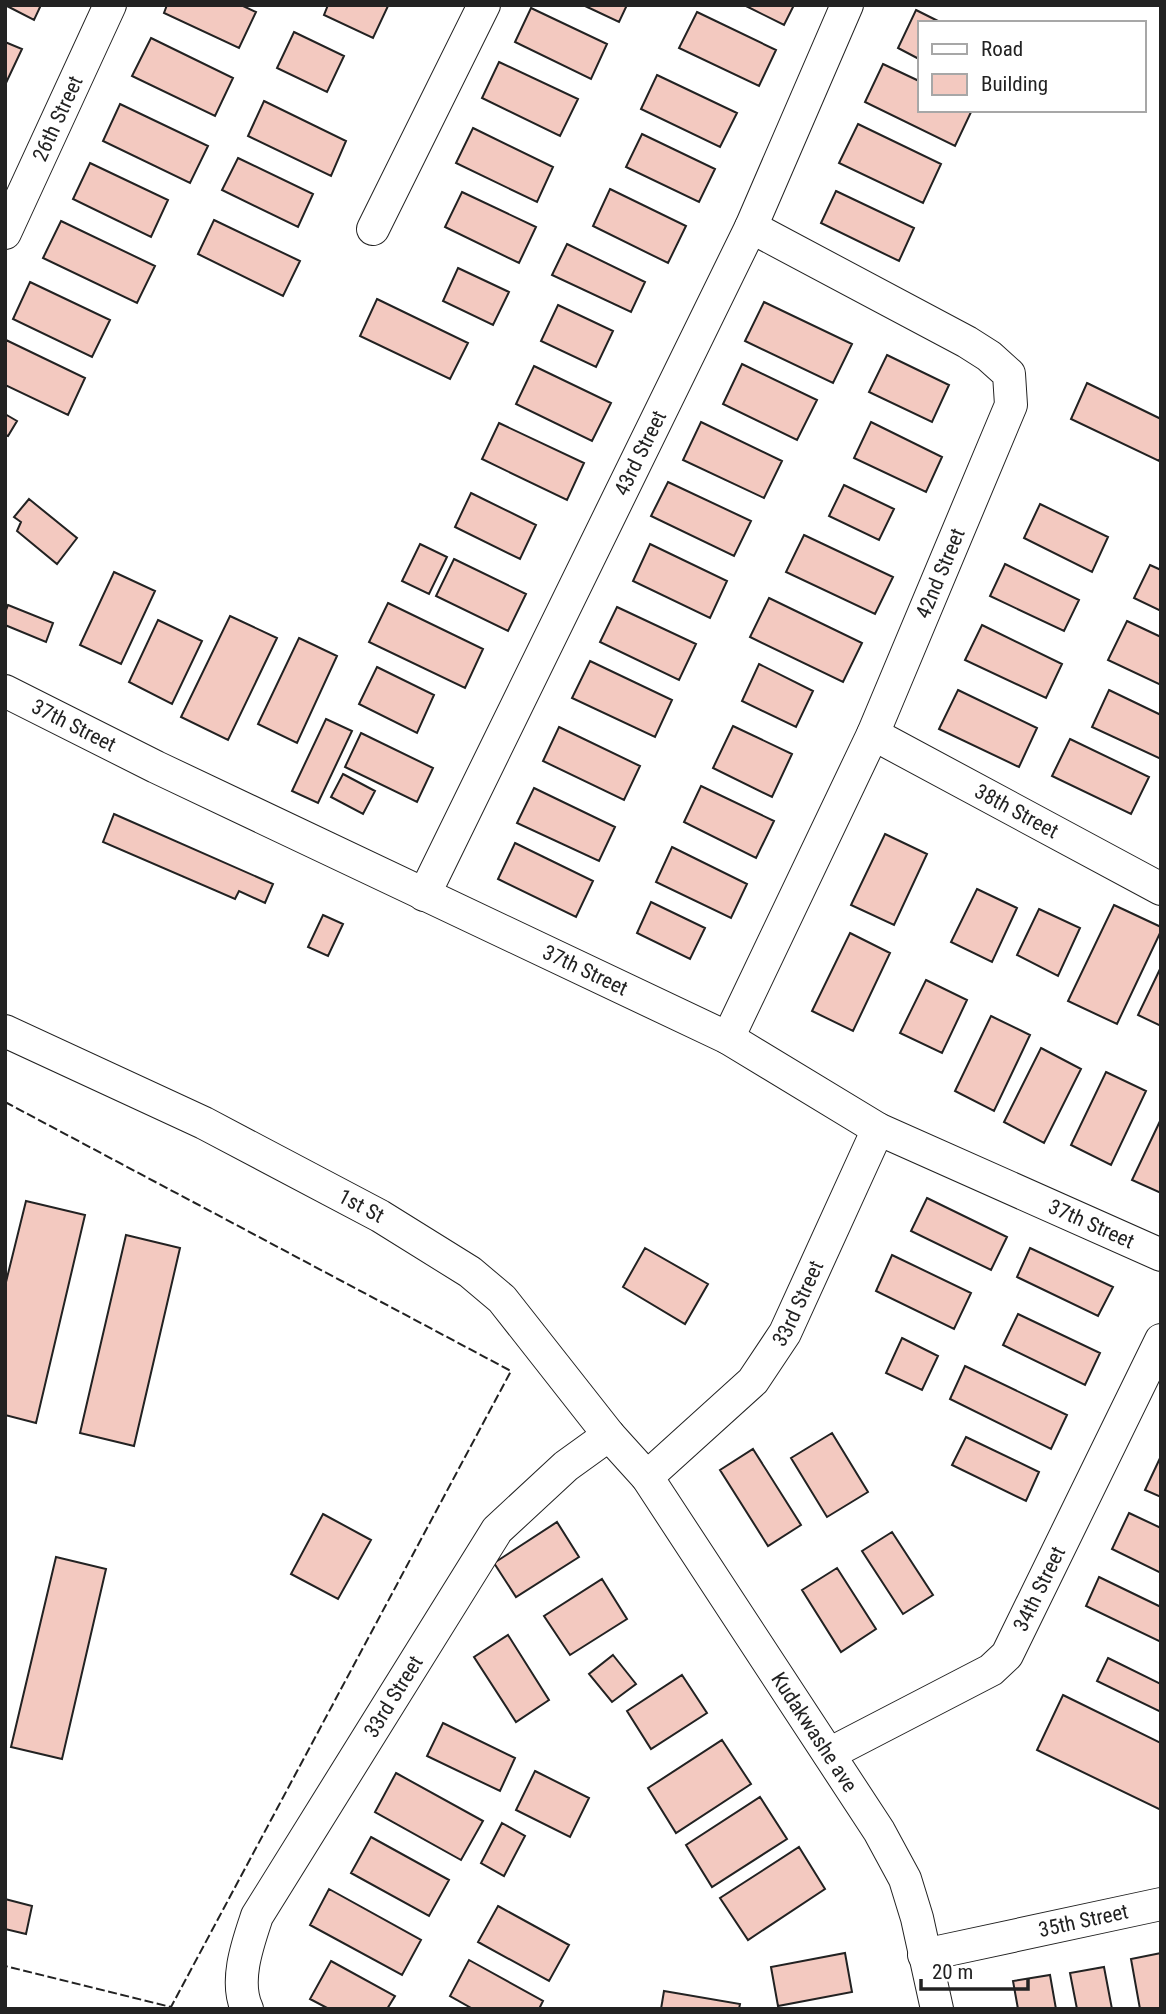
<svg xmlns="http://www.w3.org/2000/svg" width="1166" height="2014" viewBox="0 0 1166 2014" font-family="'Roboto Condensed',sans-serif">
	<rect width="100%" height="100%" fill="#fff"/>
	<path fill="#f3c9c0" stroke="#222" stroke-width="2" d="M5,5H41L34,20Z
		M167,5H241L256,12L239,48L164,13Z
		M328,5H386L388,6L373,38L324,15Z
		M583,5H627L619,22Z
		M744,5H794L784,25Z
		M531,8L607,44L591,79L515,42Z
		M916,10L942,23H919V59L898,48Z
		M697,12L776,50L759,86L679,48Z
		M294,32L344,56L327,92L277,68Z
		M151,38L233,78L215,116L132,76Z
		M5,42L22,49L5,85Z
		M499,62L578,99L560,136L482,98Z
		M883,64L919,81V110H972L955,146L865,102Z
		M657,75L737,113L720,147L641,109Z
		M264,101L346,141L331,176L248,136Z
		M120,104L208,146L190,183L103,141Z
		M858,124L941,164L923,203L839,163Z
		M473,128L553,167L537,202L456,163Z
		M642,134L715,169L699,202L626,167Z
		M238,158L313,194L298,227L222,190Z
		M90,163L168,200L151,237L73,199Z
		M610,189L686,226L668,263L593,226Z
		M836,191L914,228L899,261L821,223Z
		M462,192L536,227L519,263L445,227Z
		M214,220L300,261L283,296L198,254Z
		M61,221L155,266L137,303L43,258Z
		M567,244L645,282L631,312L552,275Z
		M458,268L509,292L493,325L443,301Z
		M30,282L110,320L92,357L13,319Z
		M377,299L468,343L450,379L360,336Z
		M764,302L852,344L833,383L745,341Z
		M558,305L613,331L596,367L541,341Z
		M6,340L85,378L68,415L5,385Z
		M887,355L949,385L932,422L869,392Z
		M742,364L817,400L797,440L723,404Z
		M534,366L611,403L592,441L516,404Z
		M1087,383L1161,419V456L1159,461L1071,419Z
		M5,414L17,421L8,436L5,435Z
		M701,422L782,461L764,498L683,460Z
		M871,422L942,457L926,492L854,458Z
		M499,423L584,463L567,500L482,459Z
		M668,482L751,521L734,556L651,516Z
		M844,485L894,509L879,540L829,516Z
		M471,493L536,525L520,559L455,527Z
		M29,499L77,538L57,564L17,531L21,522L14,517Z
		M1040,504L1108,537L1092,572L1024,538Z
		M804,535L893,577L875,614L786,572Z
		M420,544L447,557L429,594L402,581Z
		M650,544L727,581L710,618L633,581Z
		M454,559L526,594L508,631L436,596Z
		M1005,564L1079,600L1064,631L990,596Z
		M1150,565L1161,570V611L1134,598Z
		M114,572L155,591L121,664L80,645Z
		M769,598L862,643L843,682L750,637Z
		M388,603L483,649L465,688L369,642Z
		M8,605L53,623L46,642L5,625V613Z
		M617,607L696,644L679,680L600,642Z
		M230,616L277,638L228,740L181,717Z
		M158,620L202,641L172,704L129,682Z
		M1127,621L1161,637V685L1108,660Z
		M982,625L1062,664L1046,698L965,660Z
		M299,638L337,656L297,743L258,724Z
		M590,661L672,700L655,737L572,698Z
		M759,664L813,691L796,727L742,701Z
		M377,667L434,695L417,733L359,704Z
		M958,690L1037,728L1019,767L939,729Z
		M1109,690L1161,715V759L1092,727Z
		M326,719L352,731L318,803L292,791Z
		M733,726L792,754L772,797L713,768Z
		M559,727L640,766L624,800L543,761Z
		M361,733L433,768L417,802L345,767Z
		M1070,739L1149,777L1131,814L1052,776Z
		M343,774L375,791L363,814L331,797Z
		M701,786L774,821L756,858L684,822Z
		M534,788L615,827L599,861L517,823Z
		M114,814L273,884L265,903L239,891L235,899L103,842Z
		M885,834L927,854L894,925L851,905Z
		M515,843L593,881L576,917L498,879Z
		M672,847L747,884L731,918L656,882Z
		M977,889L1017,908L992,962L951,942Z
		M651,902L705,928L690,959L637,933Z
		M1114,905L1161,927V931L1117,1024L1068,1001Z
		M1039,909L1080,928L1058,976L1017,955Z
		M323,915L343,924L328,956L308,947Z
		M850,933L890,953L853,1031L812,1011Z
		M1161,967V1026L1138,1015Z
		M926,980L967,1000L942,1053L900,1033Z
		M991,1016L1030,1035L994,1111L955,1091Z
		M1041,1048L1081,1069L1044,1143L1004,1122Z
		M1106,1072L1146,1091L1111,1165L1071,1145Z
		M1161,1119V1193L1132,1180Z
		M927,1198L1007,1237L991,1270L911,1231Z
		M26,1201L85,1215L36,1423L5,1415V1286Z
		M126,1235L180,1248L134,1446L80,1433Z
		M645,1248L708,1284L685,1324L623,1287Z
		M1030,1248L1113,1287L1098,1316L1017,1277Z
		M892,1255L971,1293L954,1329L876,1291Z
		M1018,1314L1100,1353L1085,1385L1003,1345Z
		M902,1338L938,1356L922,1390L886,1373Z
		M965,1366L1067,1415L1051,1449L950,1399Z
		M832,1433L868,1492L827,1517L791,1458Z
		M966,1437L1039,1472L1026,1501L952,1465Z
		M753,1449L801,1525L768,1546L720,1470Z
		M1161,1456V1497L1145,1490Z
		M1129,1513L1161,1528V1573L1112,1549Z
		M323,1514L371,1540L338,1599L291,1574Z
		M557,1522L579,1557L516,1597L494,1563Z
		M892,1532L933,1595L903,1614L862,1551Z
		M56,1557L106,1569L62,1759L11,1747Z
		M837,1568L876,1629L841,1652L802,1590Z
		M1099,1577L1161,1607V1642L1086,1606Z
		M602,1579L627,1619L570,1655L544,1616Z
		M508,1635L549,1700L516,1722L474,1657Z
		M613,1655L636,1684L612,1702L589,1674Z
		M1108,1658L1161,1684V1712L1097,1681Z
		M682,1675L707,1713L651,1749L627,1711Z
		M1063,1695L1161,1743V1810L1037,1750Z
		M443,1723L515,1758L500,1791L427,1756Z
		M722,1740L751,1784L676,1833L648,1788Z
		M535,1771L589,1798L570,1837L516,1810Z
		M396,1773L483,1821L461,1860L375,1812Z
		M760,1797L787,1839L712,1887L686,1845Z
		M502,1823L525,1836L504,1876L481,1863Z
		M371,1837L449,1880L429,1916L351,1873Z
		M799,1847L825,1889L748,1940L720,1898Z
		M329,1889L421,1940L402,1975L310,1925Z
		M5,1899L32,1906L26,1934L5,1929Z
		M498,1906L569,1945L549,1981L478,1942Z
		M845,1953L852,1992L778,2006L771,1967Z
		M1161,1953V2009H1140L1131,1959Z
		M469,1960L543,2001L539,2009H473L450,1996Z
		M331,1961L395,1996L387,2009H329L310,1999Z
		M1104,1967L1112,2009H1077L1070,1973Z
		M1050,1975L1056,2009H1018L1013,1981Z
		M664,1991L740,2004L739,2009H661Z"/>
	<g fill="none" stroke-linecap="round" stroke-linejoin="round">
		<g stroke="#222" stroke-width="34">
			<g id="street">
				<path d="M373,229L484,5"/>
				<path id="s1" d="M5,233L110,5"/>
				<path id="s2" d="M5,691L156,767L728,1038L878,1129L1161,1255"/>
				<path id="s3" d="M873,734L1161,889"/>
				<path id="s4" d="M424,895L751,227L847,5"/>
				<path id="s5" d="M5,1031L204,1123L380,1216L470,1272L502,1299L609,1435L647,1477L879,1831L905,1879L917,1918L937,2009"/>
				<path id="s6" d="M728,1038L873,734L1011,405L1009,374L989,356L967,342L751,227"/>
				<path id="s7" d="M647,1477L753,1381L785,1333L878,1129"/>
				<path id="s8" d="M829,1754L991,1670L1007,1655L1161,1340"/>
				<path id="s9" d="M924,1955L1161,1904"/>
				<path id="s10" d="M247,2009C234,1981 248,1943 257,1916L497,1530L566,1466L609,1435"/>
			</g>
		</g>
		<use href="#street" stroke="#fff" stroke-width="32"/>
		<path stroke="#222" stroke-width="2" stroke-dasharray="9 3.5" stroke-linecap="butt" d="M5,1102L511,1371L171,2007L5,1966"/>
	</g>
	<g text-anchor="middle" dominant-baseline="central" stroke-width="5" stroke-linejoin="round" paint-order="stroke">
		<g font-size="21" fill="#222" stroke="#fff">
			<text stroke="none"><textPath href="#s1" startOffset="126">26th Street</textPath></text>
			<text stroke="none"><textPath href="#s4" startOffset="492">43rd Street</textPath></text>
			<text stroke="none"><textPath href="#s6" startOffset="511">42nd Street</textPath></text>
			<text stroke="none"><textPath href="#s2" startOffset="77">37th Street</textPath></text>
			<text stroke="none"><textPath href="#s3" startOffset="163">38th Street</textPath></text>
			<text stroke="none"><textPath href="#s2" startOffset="644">37th Street</textPath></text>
			<text stroke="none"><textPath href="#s5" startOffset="397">1st St</textPath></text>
			<text stroke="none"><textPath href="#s2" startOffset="1211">37th Street</textPath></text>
			<text stroke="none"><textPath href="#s7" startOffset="233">33rd Street</textPath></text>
			<text stroke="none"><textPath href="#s8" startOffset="278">34th Street</textPath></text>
			<text stroke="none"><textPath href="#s10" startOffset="354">33rd Street</textPath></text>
			<text stroke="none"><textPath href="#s5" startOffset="1101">Kudakwashe ave</textPath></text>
			<text stroke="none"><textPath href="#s9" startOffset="163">35th Street</textPath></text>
		</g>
	</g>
	<rect width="1166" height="2014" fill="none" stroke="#222222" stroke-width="14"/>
	<rect x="918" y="21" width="228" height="91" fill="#ffffff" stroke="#a7a7a7" stroke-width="2"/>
	<rect x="932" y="44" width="35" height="10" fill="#ffffff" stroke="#a7a7a7" stroke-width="2"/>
	<text x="981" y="56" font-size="21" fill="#222222">Road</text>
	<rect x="932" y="74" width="35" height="21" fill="#f3c9c0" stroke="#a7a7a7" stroke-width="2"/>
	<text x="981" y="91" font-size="21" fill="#222222">Building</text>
	<path d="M921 1979v10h107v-10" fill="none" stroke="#222222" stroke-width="3.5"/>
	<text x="932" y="1979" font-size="21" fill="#222222" stroke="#ffffff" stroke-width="5" paint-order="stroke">20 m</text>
</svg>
